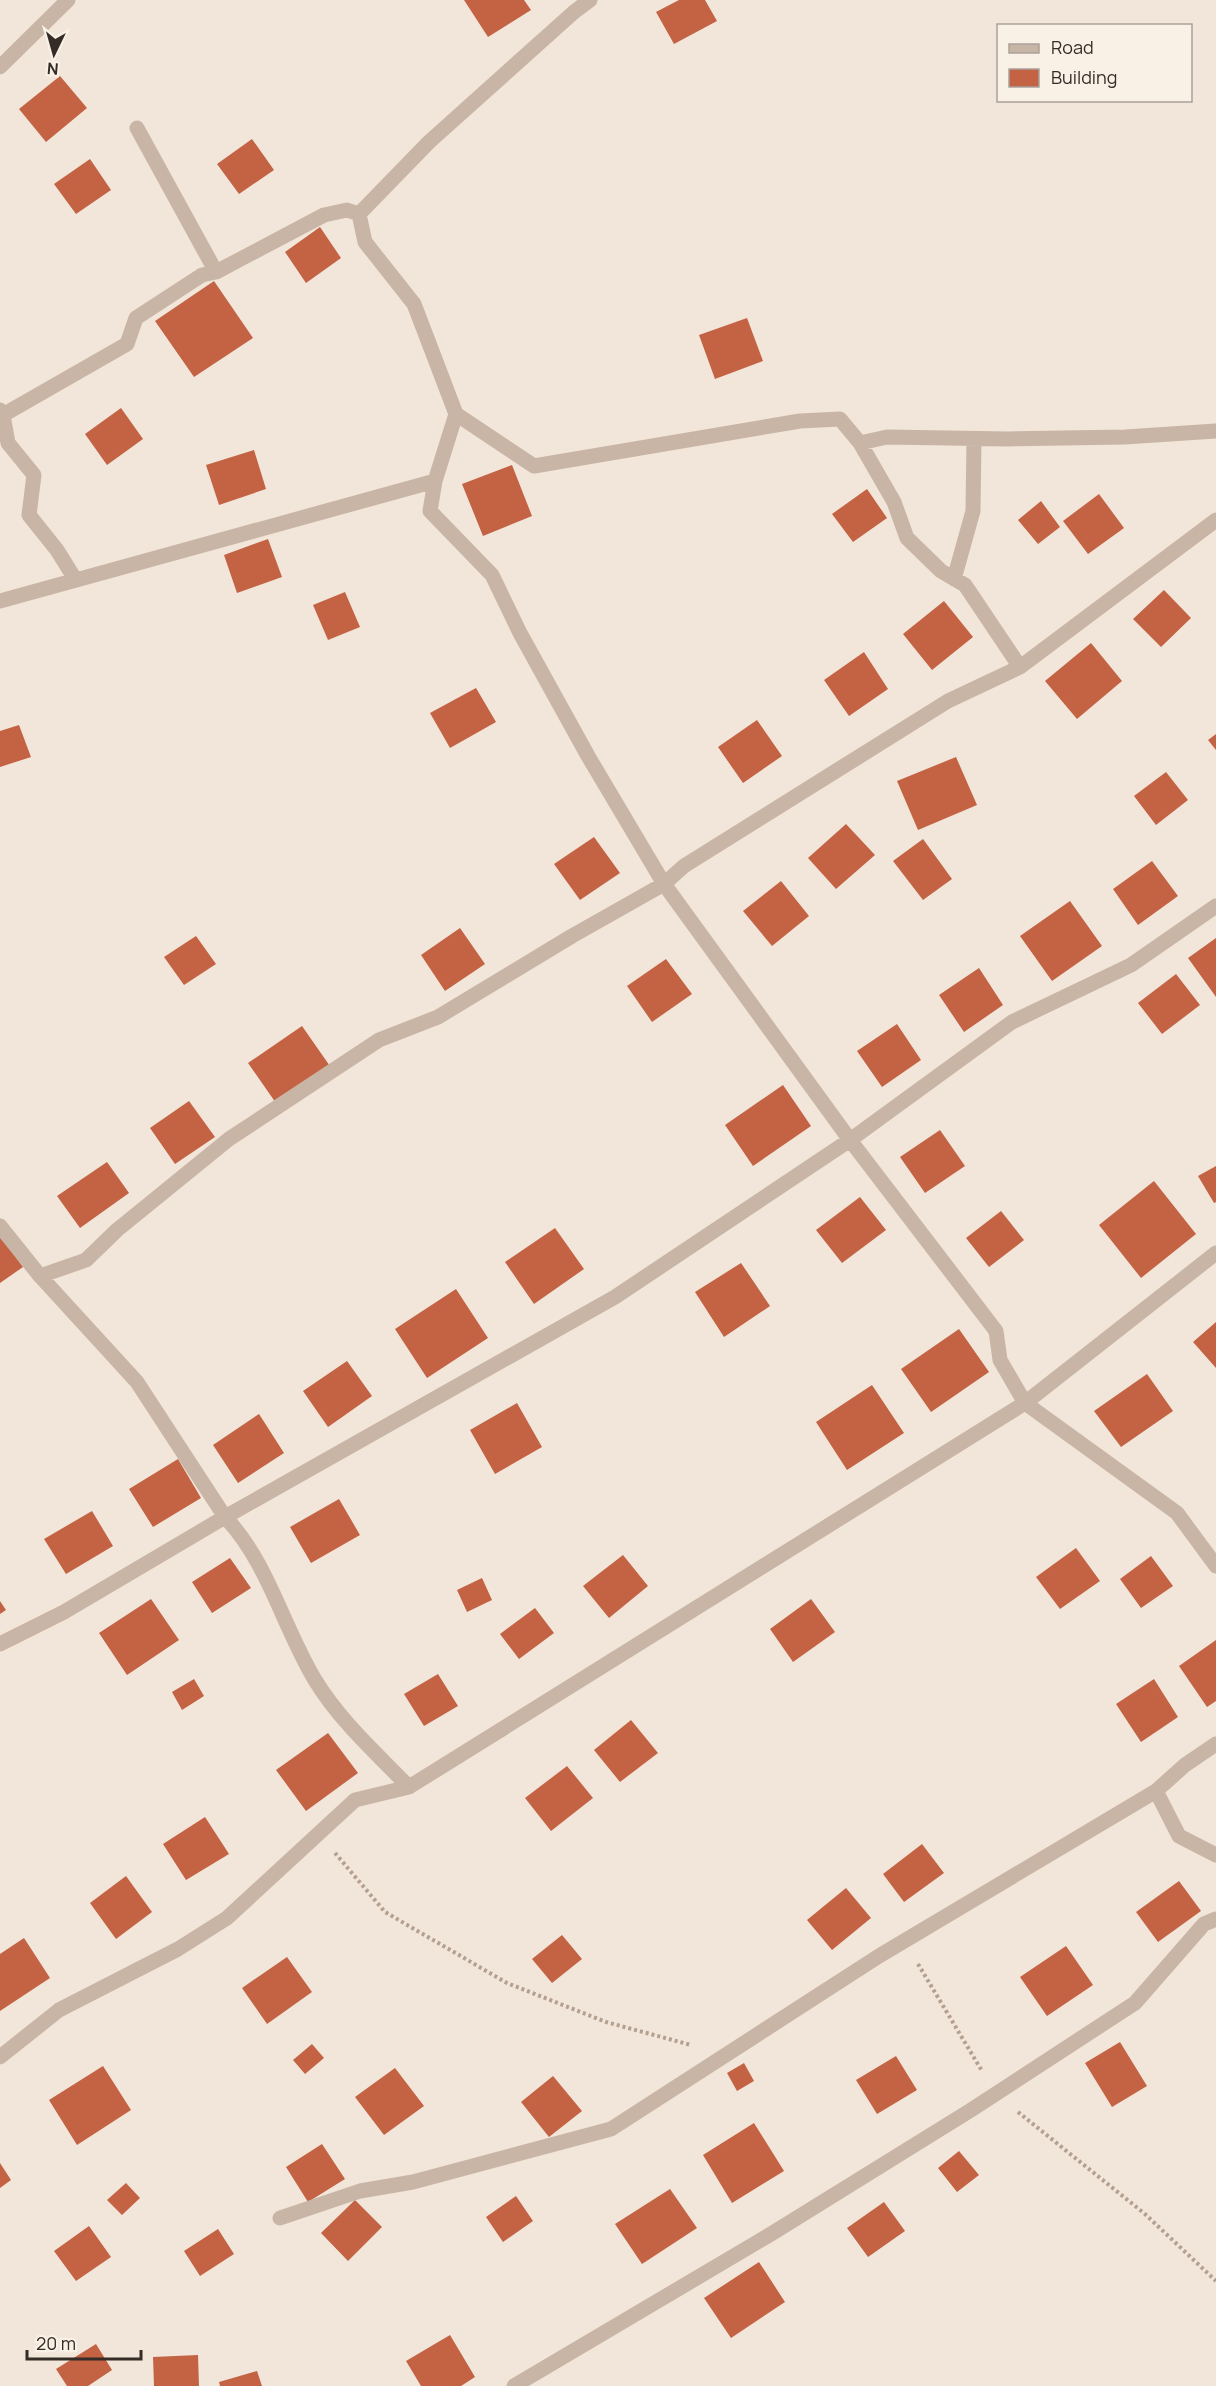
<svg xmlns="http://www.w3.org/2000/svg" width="1216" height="2386" viewBox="0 0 1216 2386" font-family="Manrope,sans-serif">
	<rect width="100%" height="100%" fill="#f1e6d9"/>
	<path fill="#c46244" d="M464,0H524L531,10L488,37Z
		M679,0H705L717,21L674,44L656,12Z
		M60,76L87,108L46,142L19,109Z
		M252,139L274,170L239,194L217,164Z
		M90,159L111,190L76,214L54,184Z
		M320,227L341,258L306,283L285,252Z
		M214,281L253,338L194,377L155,321Z
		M747,318L763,361L715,379L699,335Z
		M121,408L143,439L107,465L85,434Z
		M254,450L266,489L219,505L206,465Z
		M512,465L532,516L483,536L462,484Z
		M867,489L887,518L853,542L832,514Z
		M1099,494L1124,528L1088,554L1063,521Z
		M1041,501L1060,527L1038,544L1018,520Z
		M268,539L282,577L237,593L224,555Z
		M1164,590L1191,618L1161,647L1133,619Z
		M345,592L360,627L328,640L313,605Z
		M944,601L973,637L932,670L903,634Z
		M1091,643L1122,681L1077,719L1045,681Z
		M864,652L888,689L849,716L824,680Z
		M476,688L496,722L450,748L430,713Z
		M757,720L782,756L743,783L718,747Z
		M19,725L31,757L0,767V731Z
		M1216,734V750L1208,740Z
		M956,757L977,805L918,830L897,781Z
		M1166,772L1188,800L1156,825L1134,796Z
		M846,824L875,855L836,889L808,858Z
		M594,837L620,873L580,900L554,864Z
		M923,839L952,879L923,900L893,861Z
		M1152,861L1178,896L1138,925L1113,889Z
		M781,881L809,916L772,946L743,911Z
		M1070,901L1102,946L1052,981L1020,936Z
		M460,928L485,964L445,991L421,955Z
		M196,936L216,964L184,985L164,957Z
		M1216,938V997L1188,958Z
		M666,959L692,994L652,1022L627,986Z
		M979,968L1003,1005L964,1032L939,995Z
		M1176,974L1200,1005L1162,1034L1138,1003Z
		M897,1024L921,1060L882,1087L857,1051Z
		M302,1026L332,1069L278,1106L248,1063Z
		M783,1085L811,1126L753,1166L725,1125Z
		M189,1101L215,1137L175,1164L150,1128Z
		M940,1130L965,1166L925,1193L900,1157Z
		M107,1162L129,1193L80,1228L57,1196Z
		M1216,1166V1202L1214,1203L1198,1176Z
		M1154,1181L1196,1234L1141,1278L1099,1225Z
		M860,1197L886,1230L842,1263L816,1230Z
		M1001,1211L1024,1240L989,1267L966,1238Z
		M555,1228L584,1269L534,1304L505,1262Z
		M0,1235L23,1267L0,1283Z
		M741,1263L770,1306L724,1337L695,1292Z
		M456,1289L488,1338L427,1378L395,1329Z
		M1216,1322V1368L1193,1342Z
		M959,1329L989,1372L931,1412L901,1369Z
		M347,1361L372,1396L328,1427L303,1391Z
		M1147,1374L1173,1411L1121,1447L1094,1411Z
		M872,1385L904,1433L847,1470L816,1422Z
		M517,1403L542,1447L495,1474L470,1430Z
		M259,1414L284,1453L238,1483L213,1445Z
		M178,1459L201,1498L153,1527L129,1489Z
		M339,1499L360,1535L311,1563L290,1527Z
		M92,1511L113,1546L66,1574L44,1539Z
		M1076,1548L1100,1581L1060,1609L1036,1577Z
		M623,1555L648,1586L609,1618L583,1586Z
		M1151,1556L1173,1586L1141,1608L1120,1579Z
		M230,1558L251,1588L212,1613L192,1582Z
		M482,1578L492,1600L467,1612L457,1590Z
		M151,1599L179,1640L127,1675L99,1633Z
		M811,1599L835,1632L793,1662L770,1629Z
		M0,1601L6,1610L0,1614Z
		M535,1608L554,1633L519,1659L500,1634Z
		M1216,1640V1701L1207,1707L1179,1666Z
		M438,1674L458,1706L424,1726L404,1694Z
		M194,1679L204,1696L182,1710L172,1692Z
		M1154,1679L1178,1717L1141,1742L1116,1704Z
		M631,1720L658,1753L620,1782L594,1750Z
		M328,1733L358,1773L306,1811L276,1770Z
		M567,1766L593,1798L551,1831L525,1798Z
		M205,1817L229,1854L186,1880L163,1844Z
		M922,1844L944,1873L904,1902L883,1874Z
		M126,1876L152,1912L116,1939L90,1903Z
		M1179,1881L1201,1911L1158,1942L1136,1912Z
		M846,1888L871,1918L832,1950L807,1920Z
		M562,1935L582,1959L552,1983L532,1959Z
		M24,1938L50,1978L0,2011V1954Z
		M1066,1946L1093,1985L1047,2016L1020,1977Z
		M287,1957L312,1992L267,2024L242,1988Z
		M1120,2042L1147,2086L1112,2107L1085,2063Z
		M312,2044L324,2058L305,2074L293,2060Z
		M896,2056L917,2090L877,2114L856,2080Z
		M744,2063L754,2081L737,2091L727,2073Z
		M103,2066L131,2110L77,2145L49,2100Z
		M395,2068L424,2106L384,2135L355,2097Z
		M553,2076L582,2111L549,2137L521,2102Z
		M754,2123L784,2171L732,2203L703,2155Z
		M322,2144L345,2179L308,2202L286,2167Z
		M959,2151L979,2175L957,2192L938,2168Z
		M0,2163L11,2180L0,2188Z
		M126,2183L140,2198L122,2215L107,2200Z
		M670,2189L697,2228L642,2264L615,2224Z
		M516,2196L533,2221L503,2242L486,2217Z
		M355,2200L382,2227L348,2261L321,2233Z
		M884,2202L905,2231L868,2257L847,2228Z
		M89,2226L111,2257L76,2281L54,2251Z
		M218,2229L234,2254L200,2276L184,2251Z
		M759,2262L785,2302L731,2338L704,2298Z
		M450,2335L475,2377L461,2386H421L406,2361Z
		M96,2344L112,2370L88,2386H67L56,2369Z
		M198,2355L199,2386H154L153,2357Z
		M257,2371L262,2386H220L219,2382Z"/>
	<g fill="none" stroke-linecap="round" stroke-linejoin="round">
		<path stroke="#b49f90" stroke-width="4" stroke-dasharray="3 3" stroke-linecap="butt" d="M335,1853L385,1912L507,1983L606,2022L691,2045
			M918,1964L982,2071
			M1018,2112L1145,2214L1216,2281"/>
		<path stroke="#c9b5a6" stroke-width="15" d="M0,67L68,0
			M137,128L216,272
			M359,214L365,242L414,304L456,414L435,481L430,511L492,575L520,633L588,756L664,884L850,1140L996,1331L1000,1360L1025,1403L1177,1513L1216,1566
			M0,410L3,415L127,344L136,318L202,275L216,272L324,215L347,210L359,214L429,142L574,12L590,0
			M456,414L534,466L800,421L840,419L860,443L887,437L1008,439L1125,437L1216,431
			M3,415L8,443L34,475L29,515L57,550L75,579
			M860,443L894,502L907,538L941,571L965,585L1020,667
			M954,579L973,511L974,439
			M0,601L435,481
			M0,1226L40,1276L137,1382L225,1517C268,1562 283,1627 315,1680C340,1721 376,1753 409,1787L355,1800L227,1918L178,1949L59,2010L0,2057
			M40,1276L86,1260L117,1230L229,1139L379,1040L438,1017L572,936L664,884L684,866L948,701L1020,667L1216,520
			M0,1644L64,1612L225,1517L615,1297L850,1140L1012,1022L1131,965L1216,906
			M1216,1744L1185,1765L1156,1791L1179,1836L1216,1855
			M409,1787L1025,1403L1216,1253
			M280,2218L360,2191L413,2182L611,2129L879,1956L1156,1791
			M514,2386L771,2234L971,2110L1135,2003L1204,1924L1216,1919"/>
	</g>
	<rect x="997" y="24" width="195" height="78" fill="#f9f0e6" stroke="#aba19a" stroke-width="1.5"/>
	<rect x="1009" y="44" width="30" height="9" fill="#c9b5a6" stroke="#aba19a" stroke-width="1.5"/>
	<text x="1051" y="54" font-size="18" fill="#352b27">Road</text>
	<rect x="1009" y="69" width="30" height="18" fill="#c46244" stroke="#aba19a" stroke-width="1.5"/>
	<text x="1051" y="84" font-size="18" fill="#352b27">Building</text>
	<g transform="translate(54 54) rotate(185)" stroke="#f9f0e6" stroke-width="4.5" paint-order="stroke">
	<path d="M0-4.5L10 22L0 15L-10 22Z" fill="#352b27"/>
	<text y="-9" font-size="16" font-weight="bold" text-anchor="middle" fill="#352b27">N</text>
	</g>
	<path d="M27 2350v9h114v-9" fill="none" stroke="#352b27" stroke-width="3"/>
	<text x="36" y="2350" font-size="18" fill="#352b27" stroke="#f9f0e6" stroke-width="4.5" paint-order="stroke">20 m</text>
</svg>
